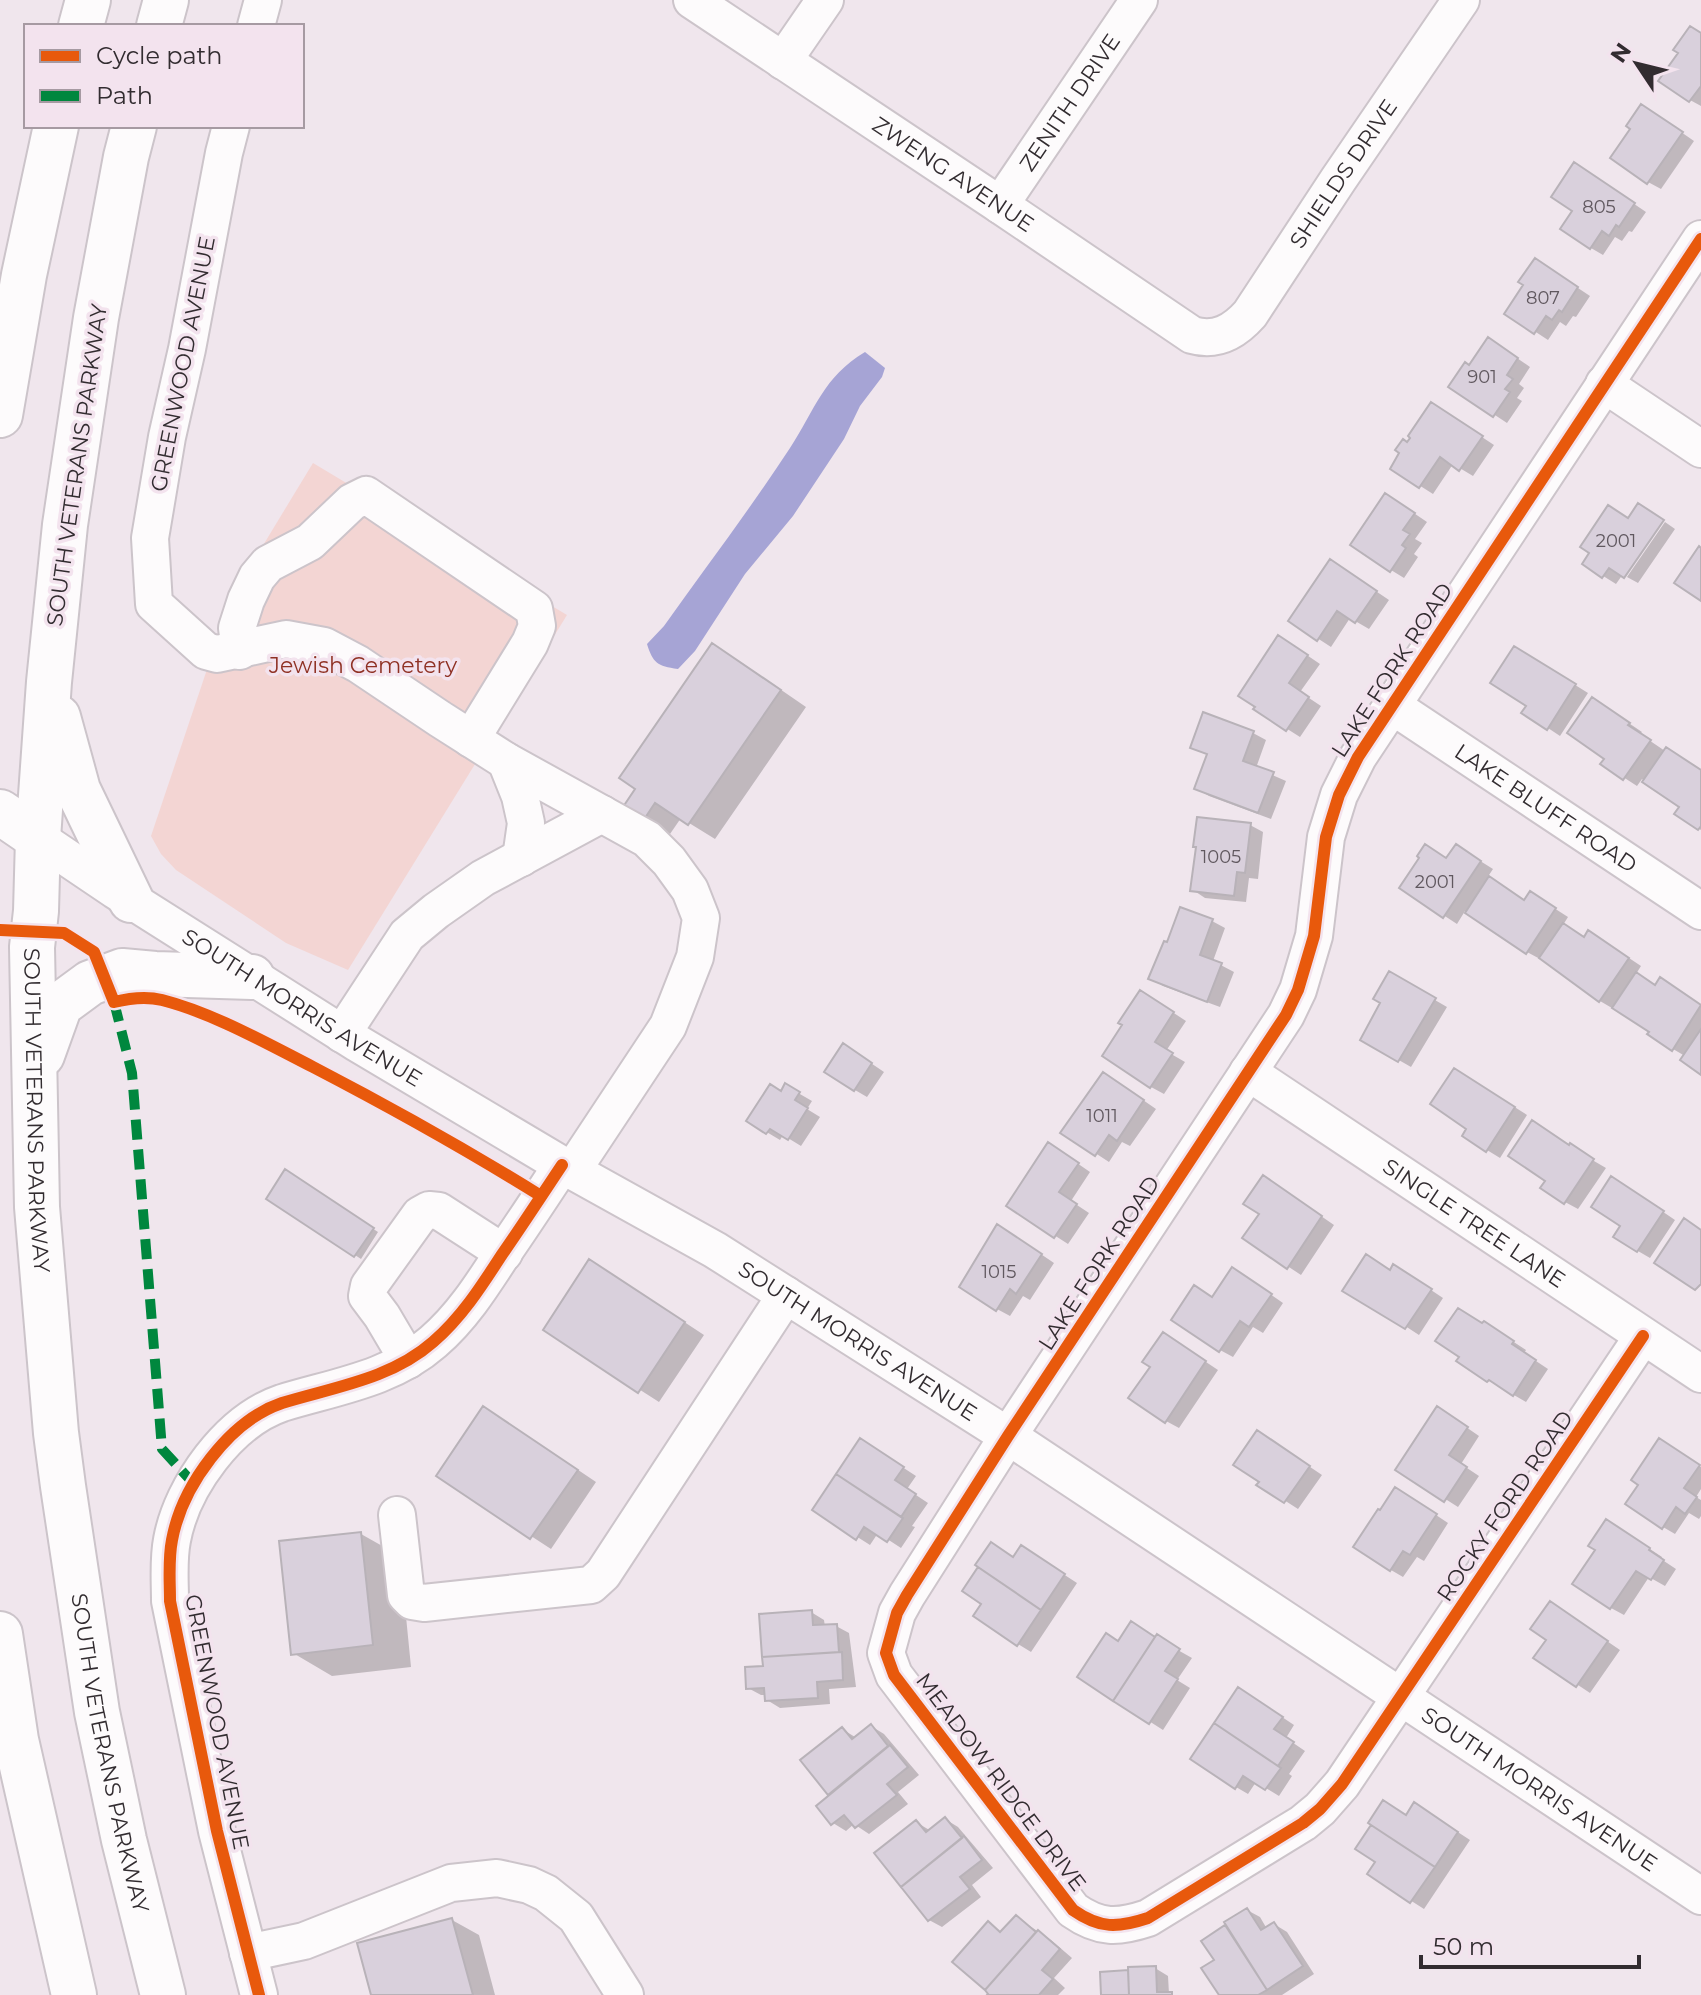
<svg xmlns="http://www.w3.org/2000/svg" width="1701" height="1995" viewBox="0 0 1701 1995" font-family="Montserrat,sans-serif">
	<rect width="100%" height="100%" fill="#f0e6ed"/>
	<path fill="#f3d5d3" d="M313,463L567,615L348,970L286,943L176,870L161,854L151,836L231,598Z"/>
	<path fill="#a6a4d5" d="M865,352L885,368L882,377L860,406L844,439L793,516L745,574L695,651L678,669C657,666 653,663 647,644L664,626C706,567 750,509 790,448C815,410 823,377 865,352Z"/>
	<path fill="#0003" d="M1701,34V106L1690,100Z
		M1655,114L1694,141L1661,189L1648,182Z
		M1587,172L1646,212L1632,232L1629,231L1622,241L1615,237L1603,255L1591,248L1575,210Z
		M1548,268L1590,296L1576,317L1573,316L1566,326L1560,322L1548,340L1507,313Z
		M1501,347L1530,367L1519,384L1524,388L1517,398L1522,401L1507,423L1451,386L1470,367Z
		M1444,412L1494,445L1473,476L1453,464L1433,494L1392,468L1408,445Z
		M1399,503L1427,522L1415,539L1422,543L1414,554L1418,557L1404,578L1391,570Z
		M1665,522L1675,529L1638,583L1627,577Z
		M1592,553L1623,574L1616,584L1584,564Z
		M1343,569L1389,600L1369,629L1350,618L1331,647L1291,621Z
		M1292,645L1320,664L1300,692L1321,706L1300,737L1256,709Z
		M712,646L739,661L806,707L715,839L681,818L670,834L644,819Z
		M1564,678L1588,693L1560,736L1548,728Z
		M1605,707L1642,732L1640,734L1665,751L1701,771V830L1677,814L1682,806L1642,779L1637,786L1603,764L1607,758Z
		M1253,733L1266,740L1256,768L1286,781L1271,819L1209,796L1196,788L1209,756L1192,747Z
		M1250,825L1263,832L1258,879L1249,878L1246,902L1205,898L1193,890Z
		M1469,854L1493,869L1487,878L1526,902L1543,901L1568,917L1563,925L1585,939L1602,940L1641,966L1636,974L1657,987H1674L1701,1006V1072L1685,1056L1673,1049L1651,1031L1600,1001L1541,958L1540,959L1527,952L1465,911L1457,924L1402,888L1447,860Z
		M1181,909L1212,921L1225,928L1213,961L1234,972L1220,1007L1163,986L1150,978L1168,945Z
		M1390,974L1447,1007L1411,1067L1362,1039L1383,1003Z
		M1154,1000L1186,1021L1166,1051L1185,1062L1164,1094L1151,1087Z
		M856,1053L884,1072L867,1097L855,1090Z
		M1117,1082L1156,1109L1130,1146L1122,1142L1109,1162L1063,1132Z
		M786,1086L812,1101L807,1109L820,1117L801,1146L783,1135L780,1140L748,1121L782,1093Z
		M1505,1101L1527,1115L1500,1158L1487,1150Z
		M1570,1147L1606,1168L1578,1209L1565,1202Z
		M1061,1152L1090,1172L1071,1201L1089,1213L1068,1244L1009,1206Z
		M286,1172L378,1232L361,1259L269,1198Z
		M1276,1185L1334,1225L1301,1275L1245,1238L1262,1214Z
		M1625,1186L1675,1220L1650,1258L1638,1251L1623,1225Z
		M1011,1234L1054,1263L1030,1300L1023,1296L1010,1316L997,1309Z
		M1391,1272L1407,1274L1443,1298L1419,1335L1396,1320Z
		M610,1273L704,1335L659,1402L545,1329Z
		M1245,1277L1283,1303L1263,1333L1253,1327L1233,1357L1220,1350L1213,1299Z
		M1497,1331L1526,1350L1524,1353L1548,1369L1526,1402L1488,1380Z
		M1176,1342L1218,1370L1179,1428L1166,1421Z
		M1450,1416L1479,1436L1461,1464L1479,1476L1458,1507L1398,1469Z
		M504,1420L596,1482L551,1549L439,1476Z
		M1270,1440L1322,1475L1298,1509L1259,1484Z
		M873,1448L916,1476L907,1489L928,1503L912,1526L915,1527L901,1548L878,1533L870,1545L815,1510Z
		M1673,1448L1701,1467V1489L1696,1497L1701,1500V1516L1699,1519L1689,1513L1675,1534L1663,1527Z
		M1409,1497L1448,1523L1424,1561L1417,1557L1403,1577L1391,1570Z
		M1620,1529L1662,1557L1661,1559L1676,1569L1665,1586L1649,1577L1624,1615L1611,1608Z
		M361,1534L400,1556L411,1667L332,1676L293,1653Z
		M1034,1555L1077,1583L1031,1652L1018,1644L1014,1559Z
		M1563,1611L1620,1650L1590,1693L1536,1657Z
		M811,1612L824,1620L825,1627L836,1626L849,1633L856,1687L829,1689L830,1704L780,1708L767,1700L766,1695H761L748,1688L765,1668L761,1616Z
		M1144,1631L1192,1658L1177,1680L1190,1688L1163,1730L1080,1677L1120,1643Z
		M1252,1697L1294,1725L1286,1738L1305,1751L1289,1774L1292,1776L1279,1796L1256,1782L1248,1794L1236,1787Z
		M871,1726L884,1734L919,1775L898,1792L908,1804L869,1834L854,1824L846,1831L833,1823L831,1796L803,1760L842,1729L855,1737Z
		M1427,1812L1470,1840L1424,1909L1369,1874L1377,1861L1358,1848L1374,1824Z
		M945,1819L958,1827L993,1868L972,1885L981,1897L942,1927L929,1920L916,1822L931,1831Z
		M1247,1910L1260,1917L1267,1929L1274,1924L1287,1932L1314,1974L1282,1995H1221L1217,1961L1204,1941L1228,1926Z
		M1016,1917L1051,1940L1072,1958L1054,1978L1065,1988L1058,1995H990L991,1994L955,1962L988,1924L1002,1933Z
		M452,1920L479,1935L495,1995H373Z
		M1155,1968L1168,1976L1169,1994L1173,1995H1103L1102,1974L1130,1972Z"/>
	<path fill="#d9d0dc" stroke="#b8b2b8" stroke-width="2" d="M1690,26L1701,33V86L1689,102L1658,81L1678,53L1673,50Z
		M1641,104L1683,132L1647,184L1610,158L1630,129L1626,126Z
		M1574,162L1635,203L1619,227L1616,225L1609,236L1602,231L1590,249L1560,229L1572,211L1551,197Z
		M1535,258L1578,287L1562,312L1559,310L1552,320L1546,316L1534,334L1504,314L1523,285L1518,282Z
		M1488,337L1518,358L1507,375L1513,379L1505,389L1510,392L1493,417L1448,387L1465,362L1469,365Z
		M1431,402L1483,436L1459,471L1440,457L1419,488L1390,469L1399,453L1395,450L1403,439L1407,442L1410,438L1408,436Z
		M1385,493L1415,513L1403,530L1410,534L1402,545L1406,548L1390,572L1350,545Z
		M1638,503L1664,520L1624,578L1609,568L1602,578L1582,564L1589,553L1580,547L1608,505L1628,518Z
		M1699,546L1701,548V601L1674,583Z
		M1330,559L1377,591L1355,623L1337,611L1317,641L1288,621Z
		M1278,635L1308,655L1289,683L1309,697L1286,731L1253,709L1255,707L1238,696Z
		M712,643L781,690L688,825L655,803L643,821L623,807L635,789L619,778Z
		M1514,646L1576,684L1547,730L1521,713L1526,706L1490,683Z
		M1592,697L1630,723L1628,725L1651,740L1623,780L1600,764L1604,759L1567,733Z
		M1203,712L1254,731L1243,761L1274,772L1258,813L1194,789L1207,754L1190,748Z
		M1666,747L1701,770V826L1698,830L1674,814L1679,807L1642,782Z
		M1197,817L1251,823L1245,873L1237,872L1234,896L1190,891L1196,847H1193Z
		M1425,844L1446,858L1456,844L1481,861L1443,918L1399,888L1419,858L1417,856Z
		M1489,876L1524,900L1530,891L1556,908L1526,954L1465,913Z
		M1180,907L1213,919L1200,955L1222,963L1207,1002L1148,979L1164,941L1167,942Z
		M1563,923L1584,937L1588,930L1629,958L1599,1002L1539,958Z
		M1389,971L1436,998L1398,1062L1360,1040L1380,1003L1373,999Z
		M1636,972L1655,985L1660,977L1701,1005L1672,1051L1647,1034L1649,1032L1612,1008Z
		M1140,990L1174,1012L1155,1042L1173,1053L1150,1088L1102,1056L1122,1025L1118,1023Z
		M1701,1029V1075L1680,1060Z
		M843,1043L872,1063L854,1091L824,1072Z
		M1454,1068L1515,1107L1486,1152L1462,1136L1466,1129L1430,1104Z
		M1103,1072L1144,1100L1117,1141L1109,1135L1095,1156L1060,1133Z
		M785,1083L800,1092L795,1100L808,1108L788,1140L770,1129L766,1134L746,1121L770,1084L781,1091Z
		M1532,1120L1569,1145L1570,1143L1594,1159L1564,1204L1540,1188L1545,1181L1508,1156Z
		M1048,1142L1079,1163L1059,1192L1077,1204L1054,1238L1006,1206Z
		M285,1169L374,1228L354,1257L266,1199Z
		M1263,1175L1322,1216L1287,1269L1242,1238L1259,1214L1243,1204Z
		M1611,1176L1664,1211L1637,1252L1613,1237L1620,1226L1591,1207Z
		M1684,1218L1701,1230V1284L1695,1290L1654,1263Z
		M997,1224L1042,1254L1016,1294L1010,1289L996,1311L959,1287Z
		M1366,1254L1390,1270L1393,1264L1432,1289L1405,1329L1342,1291Z
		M589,1259L685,1322L638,1393L543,1330Z
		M1232,1267L1272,1294L1249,1327L1240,1321L1219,1352L1171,1320L1194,1285L1212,1297Z
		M1458,1308L1482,1323L1484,1321L1514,1341L1512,1344L1536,1360L1513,1396L1489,1380L1487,1382L1456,1361L1459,1357L1435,1341Z
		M1163,1332L1206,1361L1165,1423L1128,1398L1150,1367L1142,1362Z
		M483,1406L578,1470L530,1539L436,1476Z
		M1437,1406L1468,1427L1449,1455L1467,1467L1444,1502L1395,1470Z
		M1257,1430L1310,1466L1284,1503L1256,1485L1259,1482L1233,1465Z
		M860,1438L904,1467L895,1480L916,1494L901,1517L836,1474Z
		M1659,1438L1700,1465L1684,1488L1697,1497L1685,1514L1676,1507L1662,1529L1625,1504L1638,1485L1631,1480Z
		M836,1474L903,1518L887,1542L864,1527L856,1540L812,1510Z
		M1395,1487L1437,1514L1410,1555L1403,1551L1390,1571L1353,1547L1378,1509L1380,1510Z
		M1606,1519L1650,1548L1649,1550L1664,1560L1651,1580L1636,1571L1610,1609L1572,1584L1595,1550L1588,1546Z
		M361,1532L373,1645L291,1655L279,1541Z
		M991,1542L1013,1557L1021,1545L1065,1574L1041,1610L975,1565Z
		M978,1567L1041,1610L1017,1646L973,1616L981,1604L962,1591Z
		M1550,1601L1608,1641L1576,1687L1533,1658L1546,1640L1530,1629Z
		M812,1610L813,1625L837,1624L839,1652L762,1657L759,1614Z
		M1131,1621L1155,1637L1113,1701L1077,1677L1106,1633L1118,1641Z
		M1157,1634L1180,1649L1165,1671L1178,1679L1149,1724L1113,1701Z
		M842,1652L843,1680L817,1682L818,1698L765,1701L764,1688L746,1689L745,1667L763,1666L762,1657Z
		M1238,1687L1283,1717L1274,1729L1294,1742L1278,1766L1214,1723Z
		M1214,1723L1281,1768L1265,1790L1243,1776L1235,1789L1190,1759Z
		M871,1724L888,1746L828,1795L800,1760L842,1727L852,1739Z
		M890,1745L908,1767L887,1784L897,1795L855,1828L844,1815L831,1825L816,1806Z
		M1383,1800L1406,1815L1414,1802L1458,1832L1435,1867L1368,1823Z
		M945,1817L962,1838L901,1887L874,1853L916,1820L926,1832Z
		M1371,1825L1435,1867L1410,1903L1367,1874L1375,1862L1355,1849Z
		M964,1836L982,1860L960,1877L970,1889L928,1921L901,1887Z
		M1247,1908L1261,1930L1274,1922L1303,1966L1267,1990L1224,1922Z
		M1016,1915L1036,1932L985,1990L952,1962L988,1921L1000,1932Z
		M452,1918L473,1995H371L357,1943Z
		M1225,1925L1267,1990L1258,1995H1219L1201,1968L1214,1960L1201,1941Z
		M1038,1930L1060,1949L1042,1970L1053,1979L1039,1995H987L988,1994L985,1990Z
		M1156,1966L1157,1992H1172V1995H1129L1128,1967Z
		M1128,1970L1129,1995H1101L1100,1972Z"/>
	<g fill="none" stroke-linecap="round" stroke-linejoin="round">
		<g stroke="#ccc4ca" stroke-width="40">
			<g id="minor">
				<path id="s1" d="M692,0L1000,205L1192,335C1216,342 1234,332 1250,314L1338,180L1461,0"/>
				<path d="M256,26L263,0"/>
				<path d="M783,61L825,0"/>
				<path d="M231,126L224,153L187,349L167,437L150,538L154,604L206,651L217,654L286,639L324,646L358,664L440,719L506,761L647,839L669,861L690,890L701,918L695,957L668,1026L572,1171"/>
				<path id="s2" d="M1000,205L1139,0"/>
				<path d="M1604,384L1701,449"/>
				<path d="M240,651L237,628L246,600L257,577L268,564L310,542L352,502L366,495L534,609L537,626L530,643L471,739"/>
				<path id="s3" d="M1391,705L1701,911"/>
				<path d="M506,761L520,796L526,823L521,858"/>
				<path id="s4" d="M38,838L115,890L357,1043L562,1165L715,1250L1008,1436L1701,1896"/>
				<path d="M342,1034L407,935L436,911L483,878L602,814"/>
				<path id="s5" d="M1248,1072L1701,1374"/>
				<path d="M1643,1336L1342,1784L1320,1809L1303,1823L1148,1918C1118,1928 1100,1929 1073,1910L894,1675L886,1653L897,1613L907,1595L1008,1436L1286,1015L1298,990L1314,936L1326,837L1339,795L1358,757L1701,239"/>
				<path d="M408,1360L382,1316L367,1296L369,1286L420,1215L429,1210L439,1211L504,1253"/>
				<path d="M397,1515L406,1595L412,1601L424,1603L591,1585L603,1574L786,1295"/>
				<path d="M248,1953L304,1941L451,1883L497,1878L529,1885L546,1893L576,1917L625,1995"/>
				<path d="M259,1995L217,1831L170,1601C170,1581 168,1560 172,1540C182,1486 229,1421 282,1403C334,1387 391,1379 433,1342C461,1318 481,1287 501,1256C522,1226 542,1195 562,1165"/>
			</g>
		</g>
		<g stroke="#ccc4ca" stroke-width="48">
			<path id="major" d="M0,812L38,838"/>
		</g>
		<g stroke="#ccc4ca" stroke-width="48">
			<g id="highway">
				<path d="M81,26L88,0"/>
				<path d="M159,26L166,0"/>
				<path id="s6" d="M134,126L126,157L96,318L65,525L49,682L38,838L36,911L32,947L37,1207L56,1433L63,1486L97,1712L124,1840L163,1995"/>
				<path d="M0,415L24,275L56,126"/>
				<path d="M58,717L78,790L131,900"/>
				<path d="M42,1055L60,1005L90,983L122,971L155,974L252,977"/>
				<path d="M0,1634L16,1740L74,1995"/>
			</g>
		</g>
		<use href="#minor" stroke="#fdfbfc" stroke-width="36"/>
		<use href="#major" stroke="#fdfbfc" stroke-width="44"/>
		<use href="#highway" stroke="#fdfbfc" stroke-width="44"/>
		<path stroke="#00873e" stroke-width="10" stroke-dasharray="20 10" stroke-linecap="butt" d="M114,1002L132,1073L162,1449L193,1483"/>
		<g stroke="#f3e3ee" stroke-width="17">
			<path id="cycleway" d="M0,930L64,933L94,952L114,1002C130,998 146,996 162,1000C213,1013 266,1043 313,1067C390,1107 467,1150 541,1196
				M1643,1336L1342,1784L1320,1809L1303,1823L1148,1918C1118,1928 1100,1929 1073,1910L894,1675L886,1653L897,1613L907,1595L1008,1436L1286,1015L1298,990L1314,936L1326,837L1339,795L1358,757L1701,239
				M259,1995L217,1831L170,1601C170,1581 168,1560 172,1540C182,1486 229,1421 282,1403C334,1387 391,1379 433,1342C461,1318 481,1287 501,1256C522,1226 542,1195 562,1165"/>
		</g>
		<use href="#cycleway" stroke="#e8590c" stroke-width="12"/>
	</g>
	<g text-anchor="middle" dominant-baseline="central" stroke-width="7" stroke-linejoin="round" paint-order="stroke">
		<g font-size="18" fill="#60585f">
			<text x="1599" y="207">805</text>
			<text x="1543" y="298">807</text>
			<text x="1482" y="377">901</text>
			<text x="1616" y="541">2001</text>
			<text x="1221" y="857">1005</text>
			<text x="1435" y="882">2001</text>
			<text x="1102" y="1116">1011</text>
			<text x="999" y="1272">1015</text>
		</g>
		<g font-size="22" fill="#322c30" stroke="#f3e3ee">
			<text stroke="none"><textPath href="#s2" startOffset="124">ZENITH DRIVE</textPath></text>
			<text stroke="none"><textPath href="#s1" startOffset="314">ZWENG AVENUE</textPath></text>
			<text stroke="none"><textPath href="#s1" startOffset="836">SHIELDS DRIVE</textPath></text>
			<text transform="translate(183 364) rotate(-79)">GREENWOOD AVENUE</text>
			<text transform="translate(77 465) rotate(-82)">SOUTH VETERANS PARKWAY</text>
			<text transform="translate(1392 670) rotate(-57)">LAKE FORK ROAD</text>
			<text stroke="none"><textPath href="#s3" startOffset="186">LAKE BLUFF ROAD</textPath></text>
			<text stroke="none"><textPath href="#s4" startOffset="314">SOUTH MORRIS AVENUE</textPath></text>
			<text stroke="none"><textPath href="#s6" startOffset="992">SOUTH VETERANS PARKWAY</textPath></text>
			<text stroke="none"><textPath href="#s5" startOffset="272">SINGLE TREE LANE</textPath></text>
			<text transform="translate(1099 1263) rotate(-57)">LAKE FORK ROAD</text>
			<text stroke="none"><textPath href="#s4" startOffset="962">SOUTH MORRIS AVENUE</textPath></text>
			<text transform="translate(1505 1506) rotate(-56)">ROCKY FORD ROAD</text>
			<text transform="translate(217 1722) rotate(79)">GREENWOOD AVENUE</text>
			<text stroke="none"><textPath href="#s6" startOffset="1640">SOUTH VETERANS PARKWAY</textPath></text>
			<text transform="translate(1001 1782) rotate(53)">MEADOW RIDGE DRIVE</text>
			<text stroke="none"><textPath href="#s4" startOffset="1778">SOUTH MORRIS AVENUE</textPath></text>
		</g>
		<g font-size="22" fill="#8f3124" stroke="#f3e3ee">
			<text x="363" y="665">Jewish Cemetery</text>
		</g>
	</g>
	<rect x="24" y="24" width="280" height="104" fill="#f3e3ee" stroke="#a69aa2" stroke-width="2"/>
	<rect x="40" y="50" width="40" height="12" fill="#e8590c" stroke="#a69aa2" stroke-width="2"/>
	<text x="96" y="64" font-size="24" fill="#322c30">Cycle path</text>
	<rect x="40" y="90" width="40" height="12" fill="#00873e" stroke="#a69aa2" stroke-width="2"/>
	<text x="96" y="104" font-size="24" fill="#322c30">Path</text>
	<g transform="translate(1637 64) rotate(305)" stroke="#f3e3ee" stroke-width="6" paint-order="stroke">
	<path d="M0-6L14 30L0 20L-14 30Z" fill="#322c30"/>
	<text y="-12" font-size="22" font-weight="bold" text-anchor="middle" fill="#322c30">N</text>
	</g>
	<path d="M1421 1955v12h218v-12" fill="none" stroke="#322c30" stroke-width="4"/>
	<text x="1433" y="1955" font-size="24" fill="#322c30" stroke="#f3e3ee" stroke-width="6" paint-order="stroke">50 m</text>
</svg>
